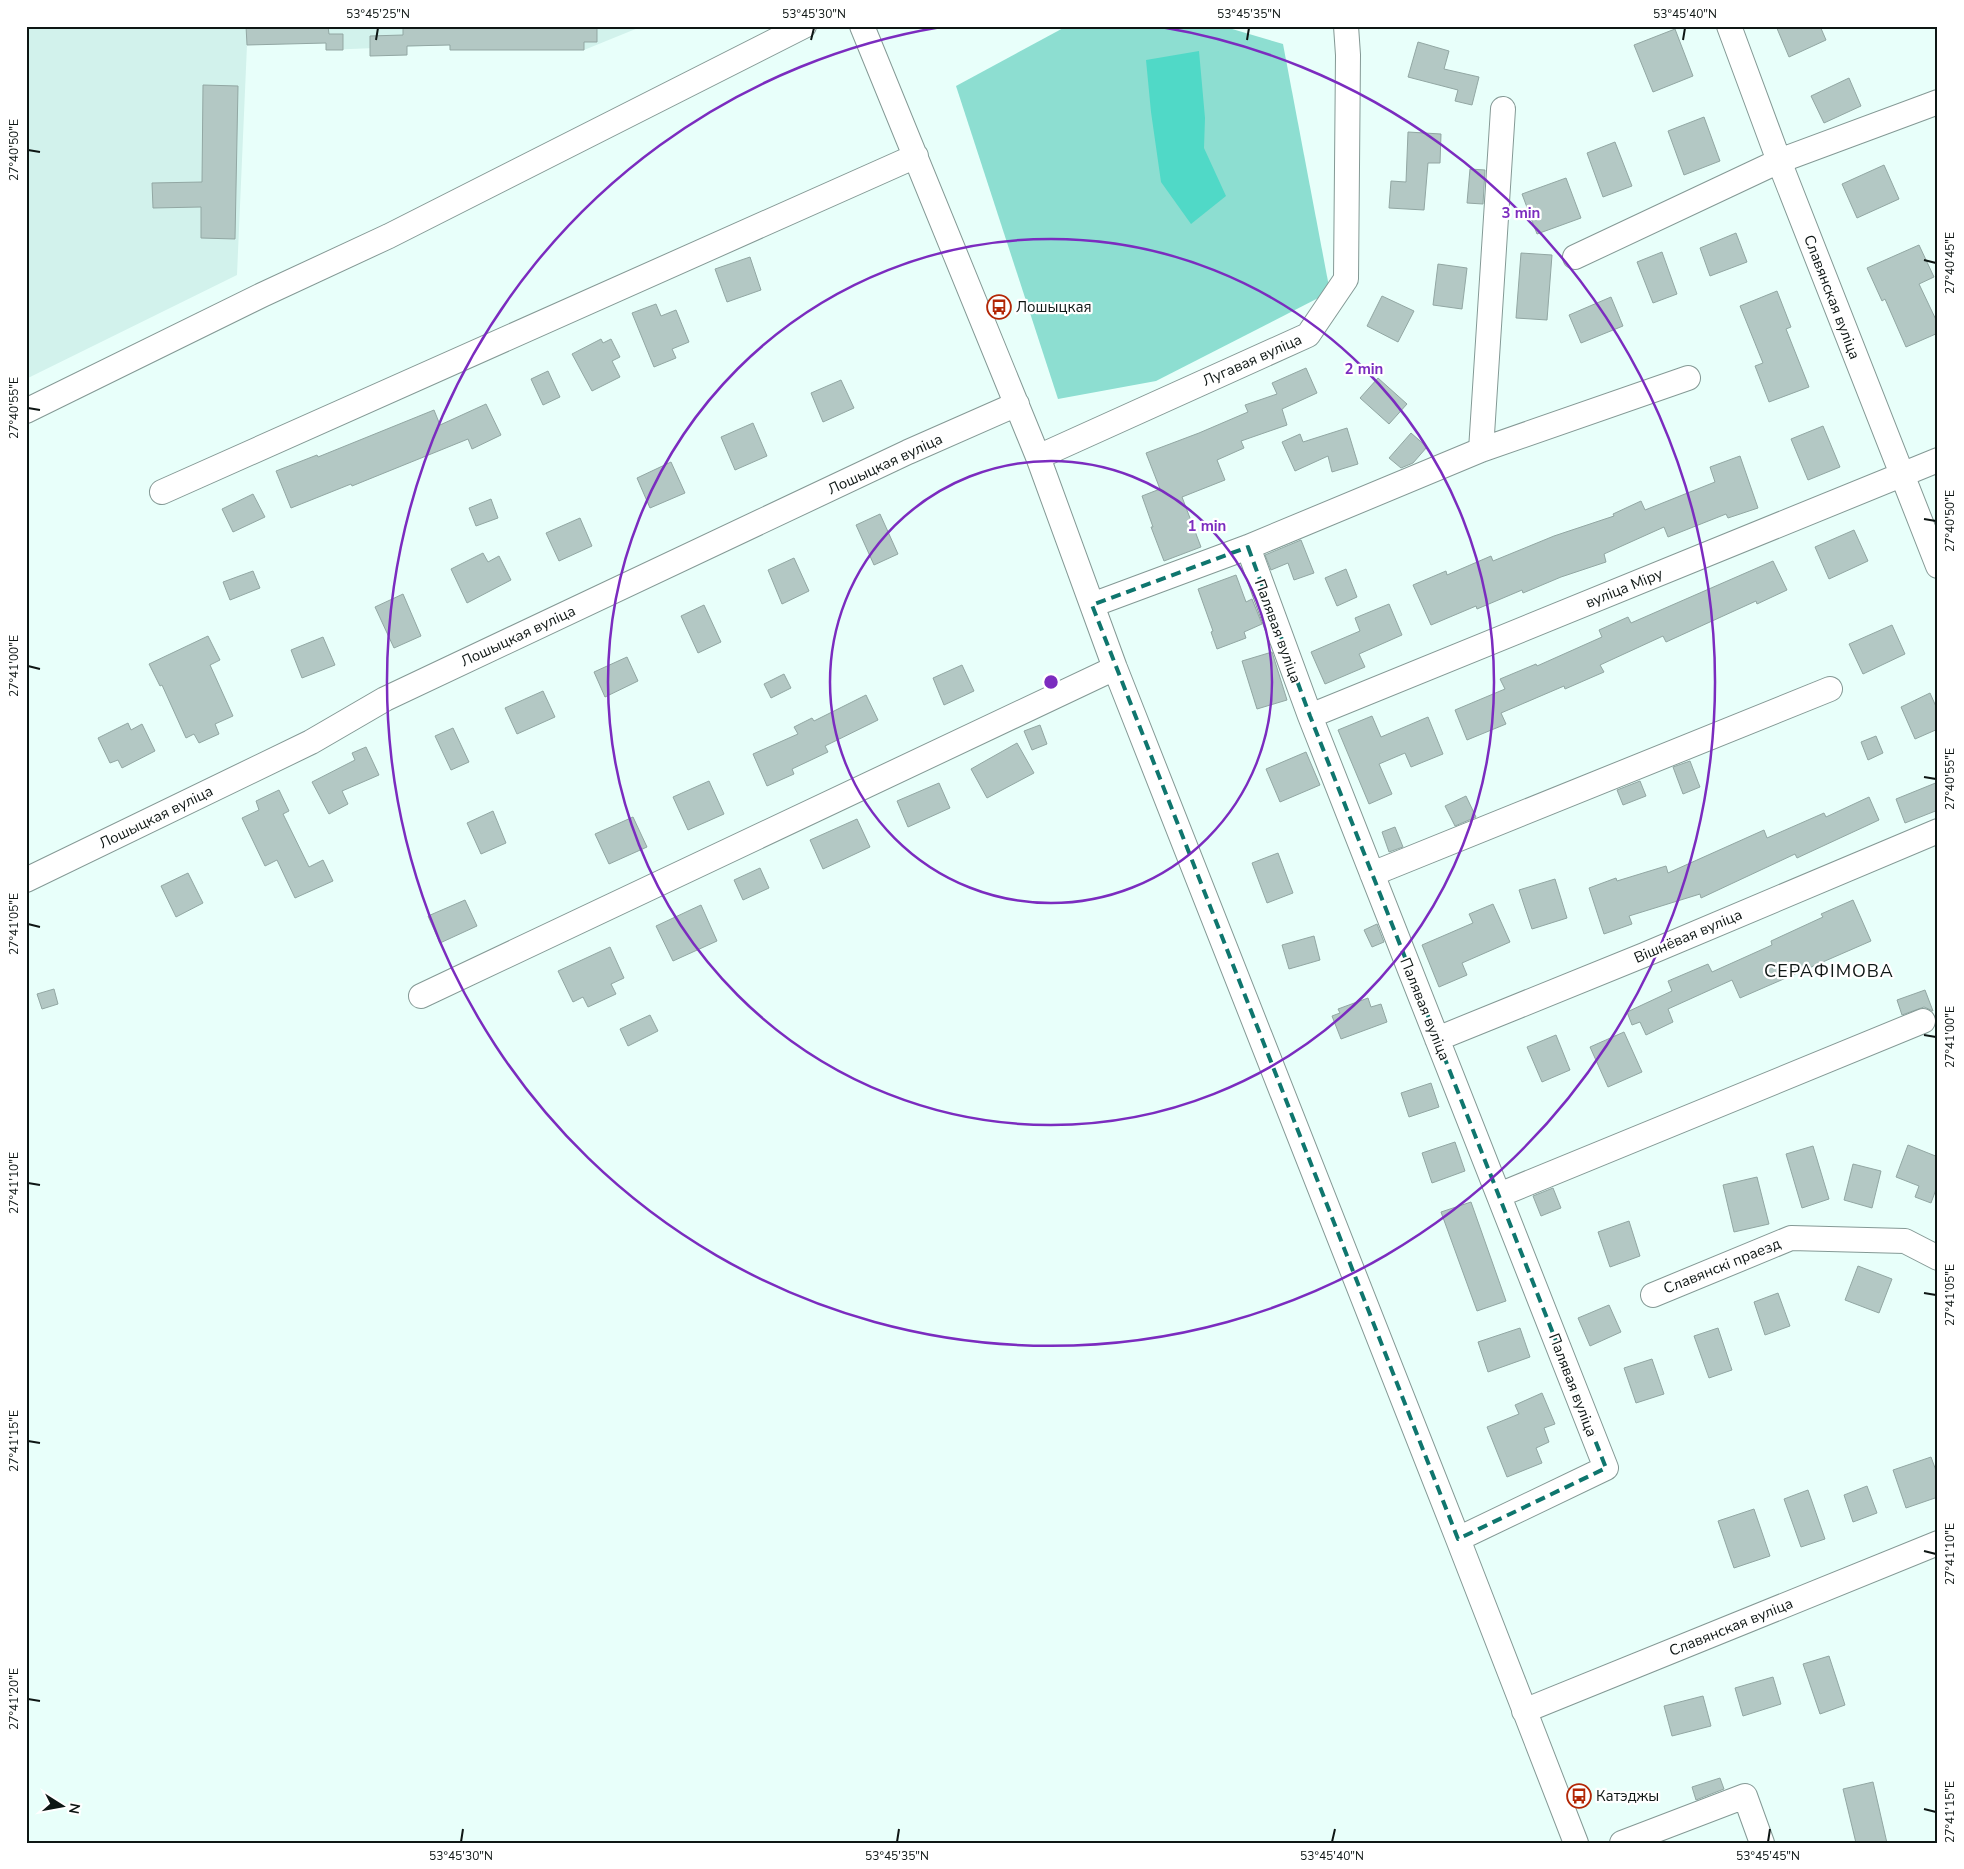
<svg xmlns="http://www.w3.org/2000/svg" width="1964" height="1869" viewBox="0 0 1964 1869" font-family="'Nunito Sans',sans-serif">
	<rect width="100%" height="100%" fill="#e8fffa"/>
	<path fill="#d2f2ec" d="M26,26H643L584,50H450L449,45L326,50V43L247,45L237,275L26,379Z"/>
	<path fill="#8dded1" d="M1067,26H1222L1283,44L1330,292L1156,381L1058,399L956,86Z"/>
	<path fill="#50d9c7" d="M1199,51L1205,118L1204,148L1226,196L1191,224L1161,182L1151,112L1146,60Z"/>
	<path fill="#b3c8c4" stroke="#92a7a3" d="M246,26H328L329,34H343V50H326V43L247,45Z
		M403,26H597V42H584V50H450V45L407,46V55L370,56V36L403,35Z
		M1776,26H1820L1826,40L1789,57Z
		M1675,29L1693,76L1653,92L1634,45Z
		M1418,42L1449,51L1444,69L1479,77L1472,105L1455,101L1458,90L1408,77Z
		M1849,78L1861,106L1824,123L1811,96Z
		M203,85L238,86L235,239L201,238V207L153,208L152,183L202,182Z
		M1704,117L1720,161L1684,175L1668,131Z
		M1408,132L1441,134L1440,163H1428L1424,210L1389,208L1391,181L1406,182Z
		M1615,142L1632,186L1603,197L1587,153Z
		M1884,165L1899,199L1857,218L1842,184Z
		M1470,169L1485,170L1483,204L1467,203Z
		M1566,178L1581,218L1537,234L1522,194Z
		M1736,233L1747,262L1710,276L1700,248Z
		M1919,245L1934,277L1919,284L1938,324V333L1906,347L1885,299L1882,301L1867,268Z
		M1662,252L1677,294L1653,303L1637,262Z
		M1521,253L1552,255L1547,320L1516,318Z
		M750,257L761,290L727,302L715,269Z
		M1438,264L1467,268L1462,309L1433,305Z
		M1777,291L1791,327L1786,329L1809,387L1769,402L1755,366L1763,363L1740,306Z
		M1382,296L1414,311L1398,342L1367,326Z
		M1611,297L1623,326L1581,343L1569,315Z
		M656,304L661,316L676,310L689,342L672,349L676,358L654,367L632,313Z
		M601,339L603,343L611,339L620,357L612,361L620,377L592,391L572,354Z
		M1306,368L1317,393L1282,409L1287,425L1241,441L1244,448L1217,460L1225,480L1182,497L1201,547L1164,561L1151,527H1153L1142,496L1160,489L1146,453L1199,433L1248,412L1245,405L1277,394L1272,383Z
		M548,371L560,397L543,405L531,379Z
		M1378,378L1407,404L1389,424L1360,398Z
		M841,380L854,408L823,422L811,393Z
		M486,404L501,435L472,449L468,439L352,486L351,484L291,508L276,471L317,455L318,457L434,410L440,425Z
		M753,423L767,456L735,470L721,437Z
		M1823,426L1840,467L1808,480L1791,439Z
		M1347,428L1358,464L1332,472L1328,456L1295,471L1282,442L1300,434L1303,442Z
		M1411,433L1427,447L1413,463L1401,468L1389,458Z
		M1740,456L1758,508L1728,518L1726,514L1668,537L1664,527L1604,554L1606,562L1561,577L1523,593L1522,590L1477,609L1476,606L1431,625L1413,585L1446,571L1447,575L1491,556L1493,561L1554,536L1614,516L1613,514L1641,501L1645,510L1715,482L1710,467Z
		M671,462L685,493L650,508L637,478Z
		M253,494L265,517L233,532L222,509Z
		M491,499L498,518L476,526L469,508Z
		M880,514L898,554L874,565L856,525Z
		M580,518L592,546L559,561L546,533Z
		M1854,530L1868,561L1829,579L1815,547Z
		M1301,540L1314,573L1294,580L1288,563L1271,570L1265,555Z
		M483,553L488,562L499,556L511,580L467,603L451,569Z
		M794,558L809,591L782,604L768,570Z
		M1773,561L1787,590L1757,604L1756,601L1666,642L1663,636L1600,665L1604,672L1565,689L1564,686L1501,713L1506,724L1467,740L1455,710L1505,689L1500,679L1536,664L1537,666L1602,637L1599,630L1628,617L1631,623Z
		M1346,569L1357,597L1337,606L1325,578Z
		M253,571L260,588L230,600L223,582Z
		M1236,575L1246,602L1252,599L1262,624L1244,632L1246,638L1217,649L1211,632L1213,631L1198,589Z
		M403,594L421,636L394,648L375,607Z
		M1389,604L1402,635L1359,654L1365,667L1325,684L1311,652L1360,631L1355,618Z
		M704,605L721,642L698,653L681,616Z
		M1892,625L1905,654L1863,674L1849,644Z
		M208,636L220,660L210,665L233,716L215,724L219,734L199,743L194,734L186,738L162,685L160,686L149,664Z
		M323,637L335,665L302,678L291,650Z
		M1272,652L1287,700L1257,709L1242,661Z
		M627,657L638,681L605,697L594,672Z
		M962,665L974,691L944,705L933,678Z
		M784,674L791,688L771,698L764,684Z
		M543,691L555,717L517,734L505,708Z
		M1930,693L1938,711V729L1915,739L1901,707Z
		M866,695L878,720L825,746L828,752L792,769L794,774L767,786L753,754L798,734L794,727L812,718L814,721Z
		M1372,716L1381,737L1428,717L1443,754L1411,767L1405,753L1379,764L1392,794L1369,804L1338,730Z
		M128,723L131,730L142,724L155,751L122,768L118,760L110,763L98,738Z
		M1040,725L1047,744L1032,750L1024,731Z
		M453,728L469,762L451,770L435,736Z
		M1876,736L1883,753L1868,760L1861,742Z
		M1017,743L1034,773L987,798L971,769Z
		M366,747L379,775L342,791L348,804L329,814L312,782L355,760L352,753Z
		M1306,752L1320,785L1280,802L1266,769Z
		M1690,761L1700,787L1683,794L1673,767Z
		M709,781L724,814L688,830L673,797Z
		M1640,781L1646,796L1623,805L1617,790Z
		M1938,782V810L1905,823L1896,799Z
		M939,783L950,808L908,827L897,801Z
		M279,790L289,811L283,814L309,867L323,860L333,881L295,898L277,860L265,866L242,818L259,810L256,801Z
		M1466,796L1476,817L1455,826L1445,806Z
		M1869,797L1879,820L1797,858L1795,854L1701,898L1700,894L1629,916L1632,924L1604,934L1589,888L1616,878L1617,881L1666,866L1668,873L1764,830L1767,838L1824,813L1826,817Z
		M493,811L506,843L481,854L467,823Z
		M633,817L647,847L609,864L595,834Z
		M857,819L870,847L823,869L810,840Z
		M1395,827L1403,847L1389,852L1382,832Z
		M1278,853L1293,893L1267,903L1252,863Z
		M760,868L769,888L743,900L734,880Z
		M188,873L203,903L176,917L161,886Z
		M1555,879L1567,918L1532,929L1519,890Z
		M465,900L477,926L440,943L428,916Z
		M1853,900L1871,941L1740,998L1732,980L1668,1009L1673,1022L1646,1035L1640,1022L1632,1025L1627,1012L1672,991L1668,981L1708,964L1712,972L1772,945L1771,941L1823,917L1821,914Z
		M1493,904L1510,942L1462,963L1467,975L1439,987L1422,945L1473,923L1469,914Z
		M701,905L717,941L673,961L656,926Z
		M1377,924L1384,942L1372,947L1364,930Z
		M1314,936L1320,960L1289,969L1282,945Z
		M610,947L624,978L611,984L616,994L588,1007L583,997L573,1002L558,971Z
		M54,989L58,1004L42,1009L37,994Z
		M1925,990L1933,1011L1924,1007L1902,1015L1897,1000Z
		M1368,998L1371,1007L1381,1004L1387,1022L1341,1039L1332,1016L1340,1013L1338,1009Z
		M650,1015L658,1031L628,1046L620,1029Z
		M1624,1032L1642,1072L1608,1087L1590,1047Z
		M1556,1035L1570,1070L1542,1082L1527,1047Z
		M1431,1083L1439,1107L1409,1117L1401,1093Z
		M1455,1142L1465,1171L1432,1183L1422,1153Z
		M1908,1145L1938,1157V1184L1931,1203L1915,1197L1919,1186L1896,1177Z
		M1813,1146L1829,1199L1802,1208L1786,1154Z
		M1853,1164L1881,1171L1872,1208L1844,1200Z
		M1757,1177L1769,1224L1734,1232L1723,1185Z
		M1553,1188L1561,1208L1541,1216L1533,1196Z
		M1471,1202L1506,1301L1477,1311L1441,1212Z
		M1629,1221L1640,1256L1610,1267L1598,1232Z
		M1858,1266L1892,1279L1879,1313L1845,1300Z
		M1778,1293L1790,1326L1765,1335L1754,1302Z
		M1609,1305L1621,1332L1590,1346L1578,1318Z
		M1520,1328L1530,1357L1488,1372L1478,1342Z
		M1718,1328L1732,1370L1709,1378L1694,1336Z
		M1652,1359L1664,1394L1636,1403L1624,1368Z
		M1542,1393L1555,1424L1544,1428L1549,1442L1536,1448L1542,1463L1507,1477L1487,1427L1519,1414L1515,1405Z
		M1931,1457L1938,1476V1497L1906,1508L1893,1470Z
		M1867,1486L1877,1513L1853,1522L1844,1495Z
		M1808,1490L1825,1539L1801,1547L1784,1499Z
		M1754,1509L1770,1556L1734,1568L1718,1521Z
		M1829,1656L1845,1705L1820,1714L1803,1664Z
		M1773,1677L1781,1704L1743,1716L1735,1688Z
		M1703,1696L1711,1726L1672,1736L1664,1706Z
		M1720,1778L1724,1789L1696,1800L1692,1787Z
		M1873,1782L1887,1843H1856L1843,1789Z"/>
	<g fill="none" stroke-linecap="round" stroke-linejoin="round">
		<g stroke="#849995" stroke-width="26">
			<path id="minor" d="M862,26L1038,457L1115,668L1458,1539L1576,1843
				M1729,26L1779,161L1938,566
				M1575,257L1779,161L1938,102
				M26,411L262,295L389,236L804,26
				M1481,450L1503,109
				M1038,457L1308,335L1346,279L1348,55L1346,26
				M162,492L916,156
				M1248,547L1310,716L1606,1468L1458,1539
				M1092,605L1248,547L1481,450L1688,378
				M1310,716L1938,460
				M1372,874L1830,689
				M26,880L311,742L385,699L908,452L1017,404
				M421,996L1115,668
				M1437,1039L1644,955L1938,831
				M1499,1195L1923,1021
				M1653,1295L1791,1238L1905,1241L1938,1258
				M1524,1711L1938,1543
				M1622,1843L1745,1796L1762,1843"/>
		</g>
		<use href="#minor" stroke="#fff" stroke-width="24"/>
	</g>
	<path fill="none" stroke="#0f766e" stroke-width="4" stroke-dasharray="10 6" stroke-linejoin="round" d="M1248,547L1310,716L1606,1468L1458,1539L1092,605Z"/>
	<path fill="none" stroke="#0e1614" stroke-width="2" d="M376,40L378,28M811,40L814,28M1247,40L1249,28M1683,40L1685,28M28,150L40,152M1924,260L1936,263M28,408L40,410M1924,519L1936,521M28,666L40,669M1924,777L1936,779M28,924L40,927M1924,1035L1936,1037M28,1183L40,1185M1924,1293L1936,1295M28,1441L40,1443M1924,1551L1936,1554M28,1699L40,1701M1924,1809L1936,1812M461,1842L463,1829M897,1842L899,1829M1332,1842L1335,1829M1768,1842L1770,1829"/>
	<g fill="none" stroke="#7b2cbf" stroke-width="2.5">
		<circle cx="1051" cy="682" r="221"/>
		<circle cx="1051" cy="682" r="443"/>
		<path d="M1161 27A664 664 0 1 1 941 27"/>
	</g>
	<defs>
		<g id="bus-ring" transform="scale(1.25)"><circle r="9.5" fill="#fff" stroke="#b22605" stroke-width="1.5"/><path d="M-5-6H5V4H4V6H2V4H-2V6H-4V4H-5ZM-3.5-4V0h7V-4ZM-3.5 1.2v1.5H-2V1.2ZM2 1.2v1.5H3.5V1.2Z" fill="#b22605"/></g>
	</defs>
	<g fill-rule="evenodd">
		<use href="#bus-ring" x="999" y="307"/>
		<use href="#bus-ring" x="1579" y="1796"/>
	</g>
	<g text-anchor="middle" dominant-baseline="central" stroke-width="4.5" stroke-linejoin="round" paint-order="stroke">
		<g font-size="15" fill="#0e1614" stroke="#fff">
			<text transform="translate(1832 297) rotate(69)">Славянская вуліца</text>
			<text transform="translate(1252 360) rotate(-24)">Лугавая вуліца</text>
			<text transform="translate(885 464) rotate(-25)">Лошыцкая вуліца</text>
			<text transform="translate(1624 588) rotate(-22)">вуліца Міру</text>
			<text transform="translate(1278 631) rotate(70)">Палявая вуліца</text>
			<text transform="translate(518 636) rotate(-25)">Лошыцкая вуліца</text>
			<text transform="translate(156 817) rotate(-26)">Лошыцкая вуліца</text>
			<text transform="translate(1688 936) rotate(-23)">Вішнёвая вуліца</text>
			<text transform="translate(1425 1009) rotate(68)">Палявая вуліца</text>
			<text transform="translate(1722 1266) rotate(-22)">Славянскі праезд</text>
			<text transform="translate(1573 1385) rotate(69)">Палявая вуліца</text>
			<text transform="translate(1731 1627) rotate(-22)">Славянская вуліца</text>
		</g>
		<g font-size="15" fill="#0e1614" stroke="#fff" text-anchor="start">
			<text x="1016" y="307">Лошыцкая</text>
			<text x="1596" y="1796">Катэджы</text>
		</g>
		<g font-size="18" letter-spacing="1" fill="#0e1614" stroke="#fff">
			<text x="1829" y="971">СЕРАФІМОВА</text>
		</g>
	</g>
	<circle cx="1051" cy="682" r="8" fill="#7b2cbf" stroke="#fff" stroke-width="2.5"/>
	<g font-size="15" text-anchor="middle" font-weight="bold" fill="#7b2cbf" stroke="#fff" stroke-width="4.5" stroke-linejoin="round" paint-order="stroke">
		<text x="1521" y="218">3 min</text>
		<text x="1364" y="374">2 min</text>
		<text x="1207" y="531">1 min</text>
	</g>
	<rect width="1964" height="1869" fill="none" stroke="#ffffff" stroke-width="55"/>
	<g transform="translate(62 1806) rotate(101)" stroke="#ffffff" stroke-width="4" paint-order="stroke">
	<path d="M0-4L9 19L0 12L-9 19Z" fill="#0e1614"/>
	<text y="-8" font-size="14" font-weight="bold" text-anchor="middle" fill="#0e1614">N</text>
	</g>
	<rect x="28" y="28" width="1908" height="1814" fill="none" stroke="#0e1614" stroke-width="2"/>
	<g font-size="12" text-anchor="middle" fill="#0e1614">
		<text x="378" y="18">53°45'25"N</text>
		<text x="814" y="18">53°45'30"N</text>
		<text x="1249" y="18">53°45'35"N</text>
		<text x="1685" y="18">53°45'40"N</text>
		<text transform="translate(14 150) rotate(-90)" y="4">27°40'50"E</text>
		<text transform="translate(1950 263) rotate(-90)" y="4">27°40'45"E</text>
		<text transform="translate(14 408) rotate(-90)" y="4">27°40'55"E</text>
		<text transform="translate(1950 521) rotate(-90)" y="4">27°40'50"E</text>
		<text transform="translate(14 666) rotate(-90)" y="4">27°41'00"E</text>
		<text transform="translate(1950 779) rotate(-90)" y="4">27°40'55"E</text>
		<text transform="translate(14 924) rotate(-90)" y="4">27°41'05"E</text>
		<text transform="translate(1950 1037) rotate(-90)" y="4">27°41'00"E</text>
		<text transform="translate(14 1183) rotate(-90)" y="4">27°41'10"E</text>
		<text transform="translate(1950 1295) rotate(-90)" y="4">27°41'05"E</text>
		<text transform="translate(14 1441) rotate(-90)" y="4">27°41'15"E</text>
		<text transform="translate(1950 1554) rotate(-90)" y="4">27°41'10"E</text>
		<text transform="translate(14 1699) rotate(-90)" y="4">27°41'20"E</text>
		<text transform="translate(1950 1812) rotate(-90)" y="4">27°41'15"E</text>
		<text x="461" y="1860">53°45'30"N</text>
		<text x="897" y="1860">53°45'35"N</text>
		<text x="1332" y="1860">53°45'40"N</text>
		<text x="1768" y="1860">53°45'45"N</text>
	</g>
</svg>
